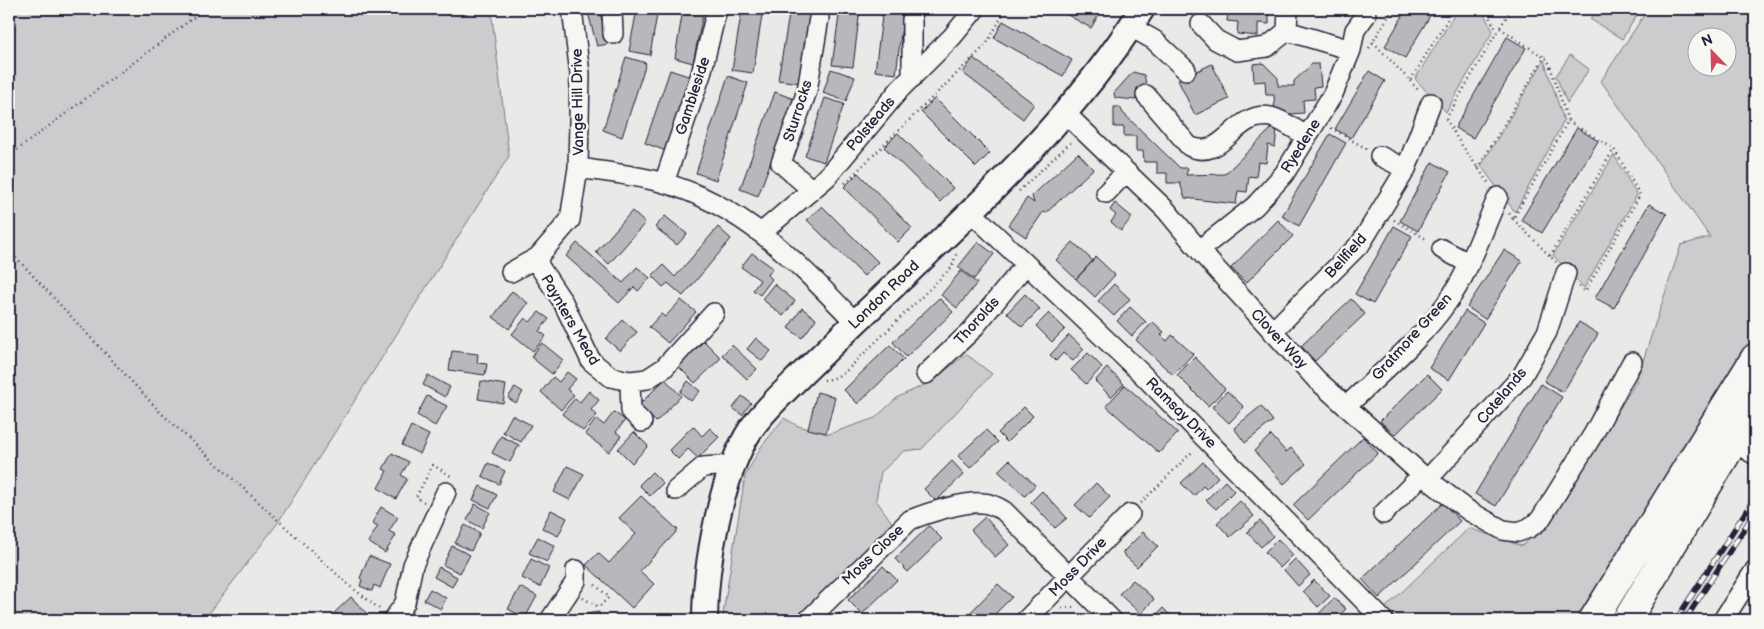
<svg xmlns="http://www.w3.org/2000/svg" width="1764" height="629" viewBox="0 0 1764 629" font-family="'Balsamiq Sans',sans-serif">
	<rect width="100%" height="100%" fill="#e9e9e7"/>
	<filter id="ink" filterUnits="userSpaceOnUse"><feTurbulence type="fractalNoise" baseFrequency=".02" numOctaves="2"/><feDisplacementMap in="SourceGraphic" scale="10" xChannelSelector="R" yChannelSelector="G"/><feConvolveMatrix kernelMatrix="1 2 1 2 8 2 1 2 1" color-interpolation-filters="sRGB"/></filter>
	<g filter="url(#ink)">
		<path fill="#ccccce" stroke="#777784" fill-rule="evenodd" d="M9,9H491L509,156L277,524L204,620H9Z
			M1458,9H1481L1493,31L1446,112L1415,79Z
			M1597,9H1641L1622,39L1590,19Z
			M1648,9H1755V334L1576,620H1396L1384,609L1469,528L1522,546L1549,522L1636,382L1681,245L1710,237L1601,81ZM1696,38H1726V68H1696Z
			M1570,55L1589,69L1567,103L1556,76Z
			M1544,60L1564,121L1515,212L1481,166Z
			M1614,155L1637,195L1584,288L1553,255Z
			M966,354L992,374L922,449L904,451L881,472L876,500L893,524L803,620H722L745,476L761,447L784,418L798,426L829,434L875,418L898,397L931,382Z"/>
		<path fill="#b8b8bc" stroke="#22223b" d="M587,9H599L608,44L597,46Z
			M637,9H658L650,55L629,51Z
			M683,9H704L693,63L675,58Z
			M742,9H763L753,73L732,70Z
			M790,9H812L801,83L778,80Z
			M840,9H860L853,67L832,65Z
			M883,9H904L896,74L875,71Z
			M1057,9H1097L1101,11L1091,28Z
			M1214,9H1239L1241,13L1252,14L1254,9H1280L1279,14L1269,13V24L1258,23V36L1237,34L1238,22L1227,21L1228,10Z
			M1407,9H1434L1405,58L1385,46Z
			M1003,21L1072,60L1063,76L994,38Z
			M1507,37L1526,48L1473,138L1455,128Z
			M626,57L646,63L622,137L603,130Z
			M973,58L1034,104L1023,119L963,73Z
			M1263,63L1278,78V86H1294V81L1312,64H1319L1321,86L1314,87L1315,99L1303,100L1304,113L1275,115L1274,95H1266L1265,81L1254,82L1253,64Z
			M1212,64L1229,99L1195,115L1178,80Z
			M831,69L855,77L846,101L823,93Z
			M670,70L691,77L666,151L645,143Z
			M1369,71L1385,81L1351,138L1335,129Z
			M1133,72L1144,75L1147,88H1137L1136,100L1115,98L1114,93Z
			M728,76L748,83L716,180L696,173Z
			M775,92L794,99L758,196L740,189Z
			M825,98L844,104L824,162L805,156Z
			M935,98L990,153L976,167L921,112Z
			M1114,107H1120L1123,113L1180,168H1188L1186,175L1225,174L1271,129H1277L1275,147L1268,145L1266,163L1258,162L1256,177L1249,176L1247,192L1238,191L1236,204L1185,198L1180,183H1167V173H1157V162H1144L1143,151H1136V136H1124V127H1114Z
			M1577,128L1598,141L1542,233L1521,220Z
			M898,133L953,188L940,202L884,147Z
			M1330,134L1346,143L1299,226L1282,216Z
			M1078,153L1093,169L1046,213L1043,212L1026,237L1008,225L1027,198L1034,203L1032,196Z
			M1432,162L1450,172L1418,231L1400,221Z
			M858,173L912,228L898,242L844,187Z
			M1115,203L1132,217L1121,231L1111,222L1116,215L1110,210Z
			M1649,204L1667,214L1614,308L1595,298Z
			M822,206L878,262L864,276L807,220Z
			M632,211L645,223L609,264L596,252Z
			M665,216L687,234L677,245L655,227Z
			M1278,220L1293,236L1246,283L1231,268Z
			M1394,226L1412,236L1373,304L1355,294Z
			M718,227L731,239L683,296L668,283L663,287L652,276L663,265L675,277Z
			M978,242L994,254L974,279L958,267Z
			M1073,242L1093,261L1076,279L1056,260Z
			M577,243L623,283L637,267L650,278L638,291L634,287L619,303L566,256Z
			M1504,250L1522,261L1485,319L1467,307Z
			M752,253L773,268L768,275L772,279L760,295L753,290L760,280L741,267Z
			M1096,257L1115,275L1095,297L1076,279Z
			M961,271L977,283L957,308L941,295Z
			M774,284L795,301L783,316L762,299Z
			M1114,284L1130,299L1114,316L1098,301Z
			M512,291L528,303L509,329L493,317Z
			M1025,294L1040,309L1022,327L1007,313Z
			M939,298L953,312L906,357L893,342Z
			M1351,299L1365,314L1315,361L1301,346Z
			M681,300L696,312L668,343L649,327L661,314L665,317Z
			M1130,307L1146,322L1132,336L1117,321Z
			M802,308L816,319L802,338L788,328Z
			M1465,311L1484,323L1449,380L1429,368Z
			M539,312L549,319L539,331L546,336L533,351L512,334L525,318L530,322Z
			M1049,313L1065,329L1052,342L1036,326Z
			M623,320L637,332L620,351L606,339Z
			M1153,322L1164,332L1161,335L1167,341L1172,335L1193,354L1173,375L1136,340Z
			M1579,322L1598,334L1563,392L1544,381Z
			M1069,335L1084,349L1073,361L1063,353L1056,361L1050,355Z
			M756,338L771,351L762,361L747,349Z
			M704,341L721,358L695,383L678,366Z
			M542,343L563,360L552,374L531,357Z
			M732,345L757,369L747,379L722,355Z
			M890,345L904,359L858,404L844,390Z
			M452,351L478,354L477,363L487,364L485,375L449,370Z
			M1088,353L1102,367L1086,384L1071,370Z
			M1195,357L1225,389L1208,406L1177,375Z
			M1107,368L1124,384L1111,397L1095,381Z
			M567,372L576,379L567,389L574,395L561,410L541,392L553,377L559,382Z
			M1427,374L1442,389L1395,435L1380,421Z
			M428,375L450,387L445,397L423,385Z
			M665,379L681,396L656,422L639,405Z
			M481,381L506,385L503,403L478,399Z
			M688,381L700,391L691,401L680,392Z
			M1541,384L1562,397L1496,506L1475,494Z
			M1125,385L1178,433L1159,453L1106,406Z
			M515,387L523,392L516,403L508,398Z
			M589,391L599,400L591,410L597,415L583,431L562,414L575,398L580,402Z
			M1227,391L1244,407L1229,423L1212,407Z
			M817,392L835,397L826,433L808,429Z
			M427,396L447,406L435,426L417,415Z
			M742,396L751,403L742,415L733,408Z
			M1261,406L1273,421L1245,443L1234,428Z
			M1024,407L1033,416L1007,442L998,433Z
			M614,412L625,420L616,432L621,436L609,452L585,434L596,419L604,425Z
			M512,415L531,425L521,442L503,432Z
			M411,426L429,435L420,454L402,445Z
			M693,426L702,436L710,428L719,437L698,458L688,449L678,459L669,450Z
			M986,430L998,442L970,468L958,456Z
			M634,432L648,446L632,463L618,449Z
			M1271,435L1286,452L1291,448L1306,464L1284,484L1254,451Z
			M501,436L519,445L510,462L492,453Z
			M1363,437L1378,453L1308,520L1293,505Z
			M392,453L409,462L401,475L407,479L396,499L378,488L387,471L383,469Z
			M1009,460L1035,485L1025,496L998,471Z
			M952,461L964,474L936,501L924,489Z
			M1203,462L1218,477L1206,489L1203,486L1194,496L1181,483Z
			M488,463L505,471L499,484L482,476Z
			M567,466L584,474L570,500L554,492Z
			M652,472L663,483L650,496L639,485Z
			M1225,481L1234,491L1216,509L1206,500Z
			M1096,483L1110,497L1089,518L1075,505Z
			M480,486L497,495L490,508L473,500Z
			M1042,491L1067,518L1055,528L1031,502Z
			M641,496L678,530L640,571L654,584L632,608L586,565L598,553L609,563L636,534L619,518Z
			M1240,501L1254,516L1230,537L1217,523Z
			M1443,503L1460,521L1379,598L1362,579Z
			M475,504L490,512L482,528L467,520Z
			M381,507L398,517L389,531L396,535L385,553L368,542L378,526L372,523Z
			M551,510L567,518L558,536L542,528Z
			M985,517L1009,545L995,557L971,530Z
			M1260,521L1273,536L1261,547L1247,532Z
			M465,525L480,533L471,551L455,543Z
			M929,526L942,539L908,572L895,559Z
			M1143,532L1158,546L1137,567L1122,553Z
			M538,537L555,546L547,562L529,553Z
			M1278,539L1293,555L1280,568L1265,552Z
			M452,546L470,555L460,573L443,565Z
			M369,556L390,564L380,588L374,585L372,591L360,586L362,580L360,578Z
			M531,559L549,568L540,587L522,578Z
			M1295,559L1310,575L1298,586L1284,570Z
			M883,566L897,580L862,614L848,600Z
			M439,567L457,577L452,587L434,577Z
			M1133,580L1154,599L1141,614L1119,594Z
			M1314,580L1330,596L1318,607L1303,591Z
			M998,584L1012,597L989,620H967L965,618Z
			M520,587L537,596L525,618L508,609Z
			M430,589L446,598L441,609L424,600Z
			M351,597L372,619L371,620H356L353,617L349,620H337L332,615Z
			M1334,598L1346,609L1334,620H1315L1314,619Z
			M1163,608L1175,620H1151Z
			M599,612L600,620H580L579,615Z
			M839,613L847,620H831Z"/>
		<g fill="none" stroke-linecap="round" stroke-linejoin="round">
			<g stroke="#22223b" stroke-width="22">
				<path id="minor" d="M572,9L580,74L578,168C606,172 637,175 664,183C744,205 800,265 855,322
					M612,9L613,34
					M1201,24L1216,40L1237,51L1267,47L1287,31L1351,50
					M1131,27L1154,40L1186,70
					M1287,31L1288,9
					M912,78V19
					M1146,95L1189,146C1224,163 1234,110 1271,117C1283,120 1296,130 1306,136
					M1065,113L1166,210L1199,250L1316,379L1422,475L1469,511L1503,530L1518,532L1529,528L1540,520L1594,433L1632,362
					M1380,156L1406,169
					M578,168L570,220L538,257L539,266L563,302L591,361L611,377L630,381L647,379L664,368L714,313
					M664,183L701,74L717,9
					M812,190L781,163L807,91L819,18
					M1106,193L1126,172
					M971,212L1141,373L1383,620
					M762,232L827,177L900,89L952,37L975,9
					M1442,249L1468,263
					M1199,250L1255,206L1284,174L1333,94L1351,50L1355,30L1366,15L1361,9
					M511,272L538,257
					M1272,332L1361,243L1406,169L1431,103
					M926,374L972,330L1026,264
					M630,381L631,411L642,422
					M1347,406C1380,373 1419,342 1446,304C1469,273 1482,232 1498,197
					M1733,441L1755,455
					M1428,479L1522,376L1547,332L1566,273
					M676,490L703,467L732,465
					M1383,514L1422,475
					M393,620L405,603L413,565L446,492
					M550,620L576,581V570
					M808,620L910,520C927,513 965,501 982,503C990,503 997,507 1004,511L1112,620
					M1026,620L1130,514
					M1723,620L1755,570"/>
			</g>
			<g stroke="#22223b" stroke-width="28">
				<path id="major" d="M705,620C705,565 721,475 751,429C765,409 784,392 801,375C826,351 851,326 877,302C972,211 1072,121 1142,9"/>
			</g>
			<g stroke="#22223b" stroke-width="31">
				<path id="highway" d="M1593,620L1755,358
					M1627,620L1755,406"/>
			</g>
			<path stroke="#22223b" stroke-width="2.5" stroke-dasharray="1 4" stroke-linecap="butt" d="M1485,9L1497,31
				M1500,27L1512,9
				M1500,28L1548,60L1568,121L1513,219L1509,213
				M1373,42L1410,81L1454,9
				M1369,48L1393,9
				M1410,81L1420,92
				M1446,119L1457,138L1489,184
				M1446,119L1497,32
				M1568,121L1614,149L1640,195L1585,292L1579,286
				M1331,128L1367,149
				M9,156L205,9
				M1478,168L1545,56
				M845,183L986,45L1006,9
				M1019,191L1071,142
				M1513,219L1556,262
				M1394,220L1428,240
				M9,250L161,413L351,587L381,610
				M1550,256L1614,149
				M824,380L832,379L844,373L952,267L957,252
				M424,502L416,497L433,465L451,476
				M1141,503L1194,450
				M583,598L599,607L609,597L593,583
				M1062,608L1076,607
				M639,616L649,620"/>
			<use href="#minor" stroke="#f6f6f2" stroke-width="19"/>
			<use href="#major" stroke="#f6f6f2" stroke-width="24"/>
			<use href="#highway" stroke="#f6f6f2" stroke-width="28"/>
			<g stroke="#22223b" stroke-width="5.5">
				<path id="rail" d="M1676,620L1755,497
					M1685,620L1755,512"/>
			</g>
			<use href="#rail" stroke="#f6f6f2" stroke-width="4" stroke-dasharray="11" stroke-linecap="butt"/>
		</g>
	</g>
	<g text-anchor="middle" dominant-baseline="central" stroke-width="5" stroke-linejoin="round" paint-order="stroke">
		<g font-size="15" fill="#22223b" stroke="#f6f6f2">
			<text transform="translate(693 96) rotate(-72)">Gambleside</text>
			<text transform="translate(578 102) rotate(-91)">Vange Hill Drive</text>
			<text transform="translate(798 111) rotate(-72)">Sturrocks</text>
			<text transform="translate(871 124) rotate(-50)">Polsteads</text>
			<text transform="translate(1301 146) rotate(-58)">Ryedene</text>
			<text transform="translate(1346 256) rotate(-48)">Bellfield</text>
			<text transform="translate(884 295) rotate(-44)">London Road</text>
			<text transform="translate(570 320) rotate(60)">Paynters Mead</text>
			<text transform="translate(977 321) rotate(-48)">Thorolds</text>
			<text transform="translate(1412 337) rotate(-48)">Gratmore Green</text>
			<text transform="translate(1279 339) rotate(47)">Clover Way</text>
			<text transform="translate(1502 396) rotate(-50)">Cotelands</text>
			<text transform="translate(1181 413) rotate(45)">Ramsay Drive</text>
			<text transform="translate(873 555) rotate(-44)">Moss Close</text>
			<text transform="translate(1078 567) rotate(-46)">Moss Drive</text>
		</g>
	</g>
	<rect width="1764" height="629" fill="none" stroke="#f6f6f2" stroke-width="30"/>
	<rect x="15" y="15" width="1734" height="599" fill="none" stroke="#22223b" stroke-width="2" filter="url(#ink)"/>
	<g transform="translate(1712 52) rotate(337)"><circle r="24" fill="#f6f6f2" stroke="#a1a1a9"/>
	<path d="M0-4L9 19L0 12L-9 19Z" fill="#d1495b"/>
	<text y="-8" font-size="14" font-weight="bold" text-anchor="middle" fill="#22223b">N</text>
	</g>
</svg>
